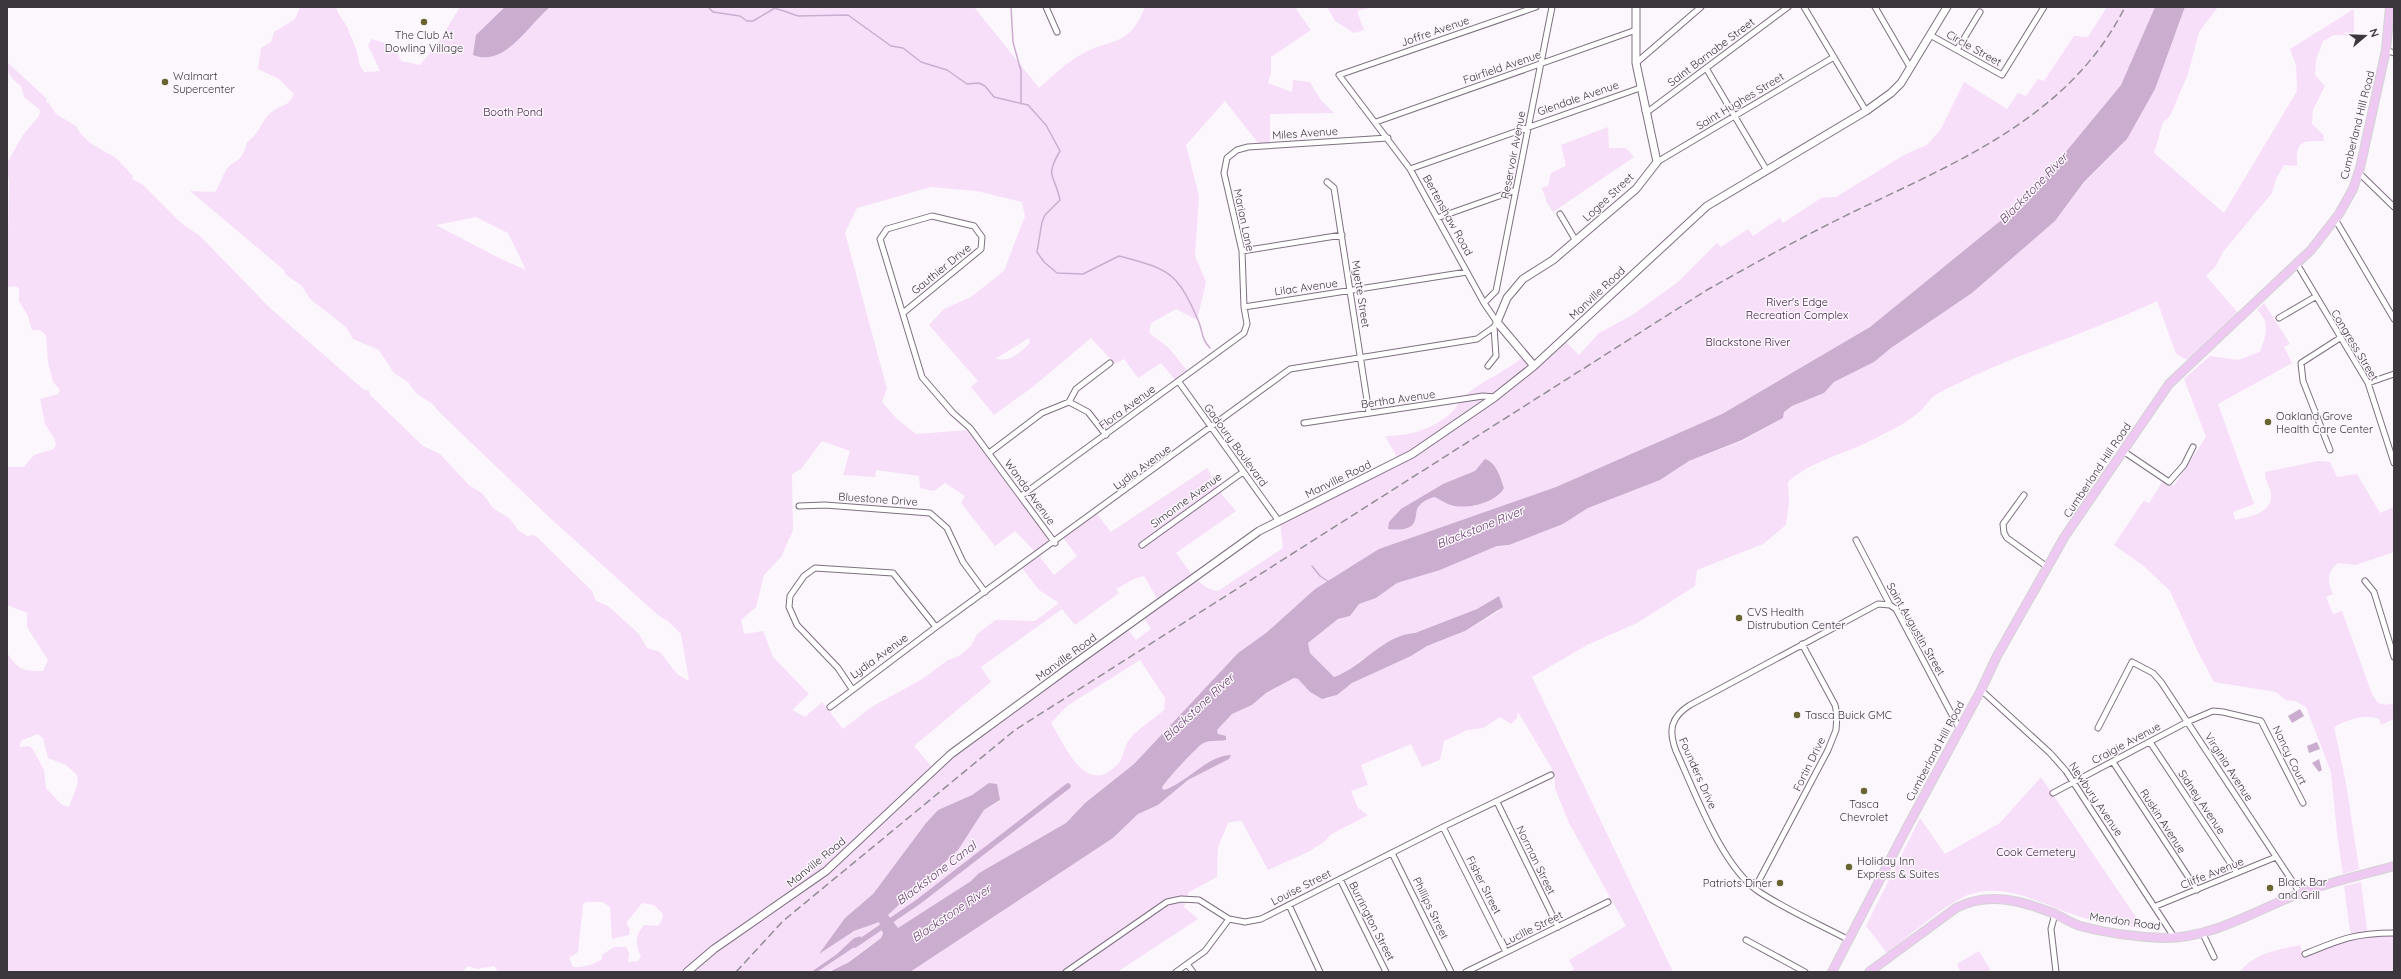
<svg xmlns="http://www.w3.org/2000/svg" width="2401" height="979" viewBox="0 0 2401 979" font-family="Quicksand,sans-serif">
	<rect width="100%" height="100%" fill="#fcf6fd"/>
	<path fill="#f7dffa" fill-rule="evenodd" d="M300,7H336C338,16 345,21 348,29C350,36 354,42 356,49C360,60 356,59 364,72L380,71L368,45L372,39L395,46L401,61L420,65L439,41L460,7H974L1039,88C1052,77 1067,62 1082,54C1113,37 1129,48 1145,7H1299L1296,9L1311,30L1271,57V73L1268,83L1292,92L1293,80L1310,82L1320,99L1334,113L1270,114V145L1259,144L1225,101L1186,145L1199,196L1195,256L1206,282L1197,320L1176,309L1151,323L1149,333L1168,347L1189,373L1177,382L1161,363L1138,378L1124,359L1115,364L1091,338L1034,386L994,415L971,387L978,381L929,325L944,309L971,297L1004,271L1025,216L1022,202L977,191L931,187L857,208L845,233L887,389L882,402L897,419L916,434L968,430L987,453L1055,544L1039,556L1054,575L1077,556L1063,538L1096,513L1111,532L1207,468L1223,496L1236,511L1176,553C1187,567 1199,589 1218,591L1283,548L1280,522L1401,464L1385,436C1409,436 1431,430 1450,414C1457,408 1461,398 1468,393C1485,379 1507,371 1524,356L1533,366L1563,339L1579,355L1599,333L1634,314L1678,282L1717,243L1721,247L1748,229L1753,236L1780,218L1783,223L1821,198L1836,197L1906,154L1927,145L1941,129L1964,82L2007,109L2018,93L2026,96L2038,79L2044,81L2074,36L2088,37L2107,7H2155L2121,85L2026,200L1870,327L1722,414L1556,487L1413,537L1342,572L1315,589L1266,633L1238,653L1134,764L1085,803L1066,823L979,873L971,881L898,928L888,915L958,850L984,810L1000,801L989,783L972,795L938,810L926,823L873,894L845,918L853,932L879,921L883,934L881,938C859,951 844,972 817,972L859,944L861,936L854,938L837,954L811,972H498L494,966L477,969L468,966L462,972H7V653C19,670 22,671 43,671L48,660L27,627V613L7,605V467H24L34,455L54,449L56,444L54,438L45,424L40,399L58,394L60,390L53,382L48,362L46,335L40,330H32L28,316L19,301V288L15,286L7,287L9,182L7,163L23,135L39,116L40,110L24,97L21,86C12,80 7,73 7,62L46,98L47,103H49L56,114L76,126L80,133L90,143L116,158L133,176L132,179L143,185L181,223L200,236L270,308L363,389L369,391L370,395L423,446L440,454L469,485L483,494L493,508L510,519L518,530L527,536L533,535L538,538L592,591L596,601L608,606L639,634L647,648L660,652L677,674L689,681L681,634L668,621L659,616L549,517L437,410L433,404L417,394L407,381L394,373L379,350L353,339L346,327L310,299L302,286L286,275L284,270L190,191L215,192C220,185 221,179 225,172C232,158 241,167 247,142C261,133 261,119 273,111C282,104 289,107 294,94L279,79L258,69L261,48L271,42L274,32L295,19ZM476,217L508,233L526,270L497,257L436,225ZM1029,338L1030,343C1019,353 1011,362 995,359ZM822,441L850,451L843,475L875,477L876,470L919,476L920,488L934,491L945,483L965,496L961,503L995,546L1015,531L1039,556L1022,568L1039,590L1059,603L1035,621L996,620L977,634L971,646L959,656L948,660L921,680L873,706L843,729L822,702L805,717L792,710L809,694L773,657L763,631L744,634L741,620L756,607L764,575L781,557L793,530L792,474L801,469ZM1144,576L1158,600L1141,613L1151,629L1136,640L1125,626L932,767L914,746L991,682L981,667L1062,609L1075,625L1119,593L1116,589L1134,579ZM1140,660L1165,698L1164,710C1153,720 1137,729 1129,740C1124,746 1124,757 1119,763C1086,799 1066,747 1051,723L1067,706ZM38,734L43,738L48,758L66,765L77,775L78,783L69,807L62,805L46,788L44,770L32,748L28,746L19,747L22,740ZM586,902H603L610,907L612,939L629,935L630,929L626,923L642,903L654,905L663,914L662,920L658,926L644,925C635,935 635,946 641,956L638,961L628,962L629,953L626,947H614L602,955V959C595,964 582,968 573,967L569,958L578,952L583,904Z
		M1327,7H1373L1357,11L1364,30L1354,33L1335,21Z
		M2185,7H2218L2199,32L2188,74L2170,116L2163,122L2154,153L2224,213L2297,91L2296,65L2290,49L2354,9V36L2334,35L2323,41L2316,60L2315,75L2325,86L2313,110L2312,124L2323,134L2324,141C2301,141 2296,140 2297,166L2284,165L2276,179L2272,193L2223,252L2216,266L2206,276L2239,314L2187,360L2176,354L2157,301C2085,335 2007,356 1937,394C1929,398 1925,408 1918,413C1905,424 1889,431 1874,439C1846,454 1812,460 1788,482L1789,503L1786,525L1763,544L1697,570L1695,586L1637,623L1587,645L1532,677L1673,972H1569L1574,969L1569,960L1626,926L1569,823L1555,788V779L1551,767L1518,712L1517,718L1511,724L1500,717L1483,728L1467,730L1444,741L1440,760L1422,767L1411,744L1361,765L1368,785L1351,791L1358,808L1368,815L1330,835L1324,842L1308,852L1268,870L1241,820L1228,823L1218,847L1217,877L1189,892L1184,907L1198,919L1117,972H910L1113,838L1138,814L1158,805L1188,780L1229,759L1207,764L1176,786L1164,790L1162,788C1162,783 1195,749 1201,745C1207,740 1215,740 1222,741L1216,730L1232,714L1252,705L1266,693L1294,678L1298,679L1310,692L1327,699L1337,695L1352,683L1411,656L1427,646L1465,631L1499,611V596L1477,609L1415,633L1407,634L1360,661L1350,671L1334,677L1310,653L1308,643L1338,619L1350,616L1359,604L1376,598L1397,583L1440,570L1497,546L1509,545L1563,524L1588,508L1660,480L1689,461L1742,441L1783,418L1784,412L1792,406L1824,393L1834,382L1874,362L1891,348L1972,293L2055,221L2084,183L2127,139L2177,30Z
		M1608,127L1609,148H1626L1634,157L1553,212L1547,203L1542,188L1548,186L1551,173L1566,166L1561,145Z
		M2264,303L2290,344L2284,347L2292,363L2218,404L2254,504L2233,512L2235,520C2249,517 2273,513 2271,494C2270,487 2265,480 2265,472L2318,461L2330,462L2337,477L2357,474L2380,513L2394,507V552L2356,565L2338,563C2327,572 2327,581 2333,594L2326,597L2333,614L2342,611L2372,694L2378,703L2386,705L2394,703V719L2381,725L2379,719C2366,713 2346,720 2334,727L2346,783L2359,869L2343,874L2337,834L2331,772L2306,707L2295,701L2286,700L2276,692L2214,682L2198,652L2170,591L2145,567L2114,545L2140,506L2144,501L2149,503L2164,479L2174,486L2206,437L2184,379L2210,356L2238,360L2260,352C2266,335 2271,323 2257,310Z
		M2041,777L2144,929C2121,925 2099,923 2078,916C2042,905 2002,879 1963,897C1936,911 1911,935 1887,953L1866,926L1920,818L1945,854L2000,823Z
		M2361,882L2368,937L2394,936V972H2240C2254,953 2278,950 2300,945L2304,958L2351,939L2344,886Z
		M1979,951L1990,969L1988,972H1959L1960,971L1957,964Z"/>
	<path fill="#cbadcf" d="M505,7H550C529,24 505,68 473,55L476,35Z
		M2155,7H2185L2155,89L2127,139L2084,182L2055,221L1972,293L1891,348L1874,362L1834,382L1824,393L1792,406L1784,412L1783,418L1742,440L1689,461L1660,480L1588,508L1563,524L1509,545L1497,546L1440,570L1397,583L1376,598L1359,604L1350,616L1338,619L1308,643L1310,653L1334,677C1363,667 1383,635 1415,633L1477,609L1499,596L1503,607L1465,631L1427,646L1411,656L1352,683L1337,695L1322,699L1310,692L1298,679L1294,678L1266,693L1252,705L1232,714L1217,730L1218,734L1226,736V740C1218,742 1210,739 1202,744C1196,748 1163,783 1162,788L1164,790C1187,783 1206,756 1231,755L1229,759L1188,780L1158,805L1138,814L1113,838L910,972H829L849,962L881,938L883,934L879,922L854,931L819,954L845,918L873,894L926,823L938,810L972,795L989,783L997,784L1000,800L984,810L958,850L888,915L898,928L971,881L979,873L1066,823L1085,803L1134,764L1238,653L1266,633L1315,589L1379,549L1556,487L1722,414L1870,327L2026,200L2121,85Z
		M1485,459C1497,463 1500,477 1504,488C1496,503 1466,510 1451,505C1444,503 1440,499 1434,497C1429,499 1423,501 1420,505C1415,509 1417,514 1415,520C1412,531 1397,530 1388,529L1389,522L1401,509L1443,484L1475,471Z
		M2300,709L2304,716L2292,723L2288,716Z
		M2317,742L2320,749L2309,753L2307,746Z
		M2319,759L2322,770L2319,772L2312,763Z
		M861,936L859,944L817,972H811L837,954L854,938Z"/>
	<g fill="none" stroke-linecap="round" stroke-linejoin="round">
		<path stroke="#cbadcf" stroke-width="1.5" d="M708,7L713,12L740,16L747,21H753L775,8L780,10
			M1011,7L1013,42L1021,71V104
			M781,10L798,16L848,15L891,46L903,48L921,62L947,70L967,84L979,83L985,86L994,97L1028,105L1046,125L1060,151C1044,178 1055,174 1060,200L1045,215L1042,222L1037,252L1044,262L1057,273L1083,274L1119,256C1168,269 1177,271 1198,320C1203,331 1201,339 1210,348
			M1312,566L1320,576L1329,582"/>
		<path stroke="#cbadcf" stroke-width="5.5" d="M855,945L918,902L1068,786"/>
		<g stroke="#7e7080" stroke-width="7">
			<path id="street" d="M1046,7L1057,32
				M1804,7L1866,111
				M1875,7L1910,67
				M1930,35L2002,75L2044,7
				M1957,50L1980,12
				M2386,50L2394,53
				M1636,63L1701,7
				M1706,68L1766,169
				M1645,111L1650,110L1788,7
				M1376,122L1636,30
				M1657,162L1834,57
				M1410,169L1640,88
				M2358,172L2394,207
				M1327,182L1334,188L1369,413
				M1560,214L1576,241
				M1437,218L1516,190
				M2335,219L2394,319
				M1242,251L1342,235
				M2297,264L2368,383L2394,463
				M1484,303L1496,291L1552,7
				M1244,307L1467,272
				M903,313L981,249L982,237L974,226L932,216L887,229L880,239L922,377L953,413L970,428L1055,543
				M2279,318L2315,297
				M1488,366L1496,356L1494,327
				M1179,382L1278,520
				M2368,383L2394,374
				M1069,402L1088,412L1106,435
				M1304,423L1483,396L1495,397
				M2330,450L2303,381L2301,363L2340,338
				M2123,451L2169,482L2184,465L2193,447
				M989,453L1042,413L1069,402L1076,389L1110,363
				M2024,495L2003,524L2004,533L2007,538L2046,566
				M1021,496L1244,333L1247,324L1244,307L1242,251L1224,173L1227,158L1237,150L1248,147L1388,138
				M799,506L825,505L930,513L947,528L963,562L985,592
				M1856,540L1890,605L1896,609L1959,728
				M1142,545L1243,472
				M2365,581L2374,592L2394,657
				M852,689L838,668L797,625L789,607L790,596L804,576L815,568L893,573L936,627
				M1981,690L2050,753L2066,771L2174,937
				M830,707L936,627L1290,369L1477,339L1494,327L1497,322L1484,303L1410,169L1339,75L1536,7
				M2098,728L2132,662L2153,673L2161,682L2300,893
				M2150,742L2237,873
				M2113,762L2197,890
				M2053,793L2187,722L2213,711L2223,712L2261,721L2303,803
				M1497,802L1558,927
				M1443,827L1506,952
				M1392,853L1451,972
				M1340,879L1386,972
				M1755,888L1828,750L1836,730L1837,714L1835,705L1802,644
				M1289,905L1320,972
				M2156,906L2276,857
				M2055,914L2051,929L2056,972
				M2203,934L2214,957
				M1746,940L1805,972
				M1849,940C1819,924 1786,910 1758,891C1721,865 1695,792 1676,751C1668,730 1671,717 1690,705L1878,604L1890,605
				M2305,954C2341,939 2355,933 2394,933
				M1187,964L1193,972
				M1066,972L1167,902L1181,899L1199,900L1229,919L1245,922L1261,919L1443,827L1551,775
				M1176,972L1205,951L1229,919
				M1466,972L1608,902"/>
		</g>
		<g stroke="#7e7080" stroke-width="9">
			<path id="secondary" d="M1534,366L1497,322L1507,298L1523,279L1553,260L1636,189L1657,162L1636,63V7
				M687,972L714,949L826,871L951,754L1067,669L1259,531L1412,454L1495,397L1534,366L1707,206L1866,111L1891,93L1901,83L1947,7"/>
		</g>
		<g stroke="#d4d3d4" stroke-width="10">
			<path id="primary" d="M1832,972L1905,831L1981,690L1997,656L2065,536L2169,384L2311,250L2339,214L2353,189L2360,168L2386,50L2390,7
				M1869,972L1956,908C1989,891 2023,901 2055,914C2064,918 2071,923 2080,926C2106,933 2137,937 2164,938C2212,938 2255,911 2298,894C2329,882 2362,875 2394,866"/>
		</g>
		<use href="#street" stroke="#fff" stroke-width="5"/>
		<use href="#secondary" stroke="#fff" stroke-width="7"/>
		<use href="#primary" stroke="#eecaf3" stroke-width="8"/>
		<path stroke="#938d94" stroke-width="1.5" stroke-dasharray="8 4" stroke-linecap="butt" d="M736,972L783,921L1015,730L1707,290C1755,263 1804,236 1853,212C1957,162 2070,117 2125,7"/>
	</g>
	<g fill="#696531" stroke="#fcf6fd" stroke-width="1.5">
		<circle cx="424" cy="22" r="4"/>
		<circle cx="165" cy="82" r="4"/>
		<circle cx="2268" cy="422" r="4"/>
		<circle cx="1739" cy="618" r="4"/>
		<circle cx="1797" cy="715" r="4"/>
		<circle cx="1864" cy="791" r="4"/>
		<circle cx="1849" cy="867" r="4"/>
		<circle cx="1780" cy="883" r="4"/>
		<circle cx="2270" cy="888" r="4"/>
	</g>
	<g text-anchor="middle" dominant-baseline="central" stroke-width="3" stroke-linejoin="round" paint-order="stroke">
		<g font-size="11" fill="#3c363d" stroke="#fcf6fd">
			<text transform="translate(1435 31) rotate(-19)">Joffre Avenue</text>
			<text transform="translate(1974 48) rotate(29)">Circle Street</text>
			<text transform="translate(1711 52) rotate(-37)">Saint Barnabe Street</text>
			<text transform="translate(1502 67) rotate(-19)">Fairfield Avenue</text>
			<text transform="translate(1578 98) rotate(-19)">Glendale Avenue</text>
			<text transform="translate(1740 101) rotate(-31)">Saint Hughes Street</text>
			<text transform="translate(2357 125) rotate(-76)">Cumberland Hill Road</text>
			<text transform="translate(1305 133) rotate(-4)">Miles Avenue</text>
			<text transform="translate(1513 155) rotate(-79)">Reservoir Avenue</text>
			<text transform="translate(1608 197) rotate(-43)">Logee Street</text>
			<text transform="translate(1448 215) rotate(61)">Bertenshaw Road</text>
			<text transform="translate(1244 220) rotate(78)">Marian Lane</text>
			<text transform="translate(941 269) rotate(-39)">Gauthier Drive</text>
			<text transform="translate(1306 287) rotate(-8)">Lilac Avenue</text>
			<text transform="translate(1597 293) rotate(-43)">Manville Road</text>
			<text transform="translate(1361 294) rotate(81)">Myette Street</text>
			<text transform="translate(2355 345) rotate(59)">Congress Street</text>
			<text transform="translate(1398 399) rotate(-8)">Bertha Avenue</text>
			<text transform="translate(1127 407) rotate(-36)">Flora Avenue</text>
			<text transform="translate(1236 445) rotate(54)">Gadoury Boulevard</text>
			<text transform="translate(1142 467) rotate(-36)">Lydia Avenue</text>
			<text transform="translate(2097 470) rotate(-56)">Cumberland Hill Road</text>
			<text transform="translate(1338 479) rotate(-26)">Manville Road</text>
			<text transform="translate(1030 492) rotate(54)">Wanda Avenue</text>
			<text transform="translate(878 499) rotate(4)">Bluestone Drive</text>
			<text transform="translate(1186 500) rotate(-36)">Simonne Avenue</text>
			<text transform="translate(1916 629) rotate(60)">Saint Augustin Street</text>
			<text transform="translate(879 656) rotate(-36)">Lydia Avenue</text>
			<text transform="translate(1066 657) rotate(-36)">Manville Road</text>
			<text transform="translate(2126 743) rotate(-28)">Craigie Avenue</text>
			<text transform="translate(1935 751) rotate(-62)">Cumberland Hill Road</text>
			<text transform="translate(2290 755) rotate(64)">Nancy Court</text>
			<text transform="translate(1809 764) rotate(-64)">Fortin Drive</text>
			<text transform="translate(2229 767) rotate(57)">Virginia Avenue</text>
			<text transform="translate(1698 773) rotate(66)">Founders Drive</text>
			<text transform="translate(2096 799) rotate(56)">Newbury Avenue</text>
			<text transform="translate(2202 802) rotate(56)">Sidney Avenue</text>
			<text transform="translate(2163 821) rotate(57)">Ruskin Avenue</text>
			<text transform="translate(1536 860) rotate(64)">Norman Street</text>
			<text transform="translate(816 862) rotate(-39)">Manville Road</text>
			<text transform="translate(2212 873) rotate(-22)">Cliffe Avenue</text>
			<text transform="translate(1484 885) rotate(63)">Fisher Street</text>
			<text transform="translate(1301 887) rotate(-27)">Louise Street</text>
			<text transform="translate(1431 908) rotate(64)">Phillips Street</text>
			<text transform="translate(1372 921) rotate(63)">Burrington Street</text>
			<text transform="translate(2125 921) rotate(8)">Mendon Road</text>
			<text transform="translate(1533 928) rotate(-26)">Lucille Street</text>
		</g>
		<g font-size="11" fill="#3c363d" stroke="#fcf6fd" text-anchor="start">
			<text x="424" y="35" text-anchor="middle">The Club At<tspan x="424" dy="13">Dowling Village</tspan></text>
			<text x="173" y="76">Walmart<tspan x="173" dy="13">Supercenter</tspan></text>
			<text x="2276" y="416">Oakland Grove<tspan x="2276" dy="13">Health Care Center</tspan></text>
			<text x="1747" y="612">CVS Health<tspan x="1747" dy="13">Distrubution Center</tspan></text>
			<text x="1805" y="715">Tasca Buick GMC</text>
			<text x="1864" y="804" text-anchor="middle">Tasca<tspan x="1864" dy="13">Chevrolet</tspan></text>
			<text x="1857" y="861">Holiday Inn<tspan x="1857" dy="13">Express &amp; Suites</tspan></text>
			<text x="2278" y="882">Black Bar<tspan x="2278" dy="13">and Grill</tspan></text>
			<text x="1772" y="883" text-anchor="end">Patriots Diner</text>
		</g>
		<g font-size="11" fill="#3e1943" stroke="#fcf6fd">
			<text x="513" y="112">Booth Pond</text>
			<text x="1797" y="302">River's Edge<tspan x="1797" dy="13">Recreation Complex</tspan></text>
			<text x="1748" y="342">Blackstone River</text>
			<text x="2036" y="852">Cook Cemetery</text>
		</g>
		<g font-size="12" font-style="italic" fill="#663e6b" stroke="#fcf6fd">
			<text transform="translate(2033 188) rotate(-46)">Blackstone River</text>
			<text transform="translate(1480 527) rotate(-22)">Blackstone River</text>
			<text transform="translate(1198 707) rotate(-43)">Blackstone River</text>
			<text transform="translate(936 873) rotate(-37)">Blackstone Canal</text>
			<text transform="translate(951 913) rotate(-34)">Blackstone River</text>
		</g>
	</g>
	<rect width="2401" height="979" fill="none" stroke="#3c363d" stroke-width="16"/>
	<g transform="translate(2365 36) rotate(71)" stroke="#fcf6fd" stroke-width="3" paint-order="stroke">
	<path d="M0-3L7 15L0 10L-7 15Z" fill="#3c363d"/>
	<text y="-6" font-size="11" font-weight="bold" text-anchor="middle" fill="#3c363d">N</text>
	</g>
</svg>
